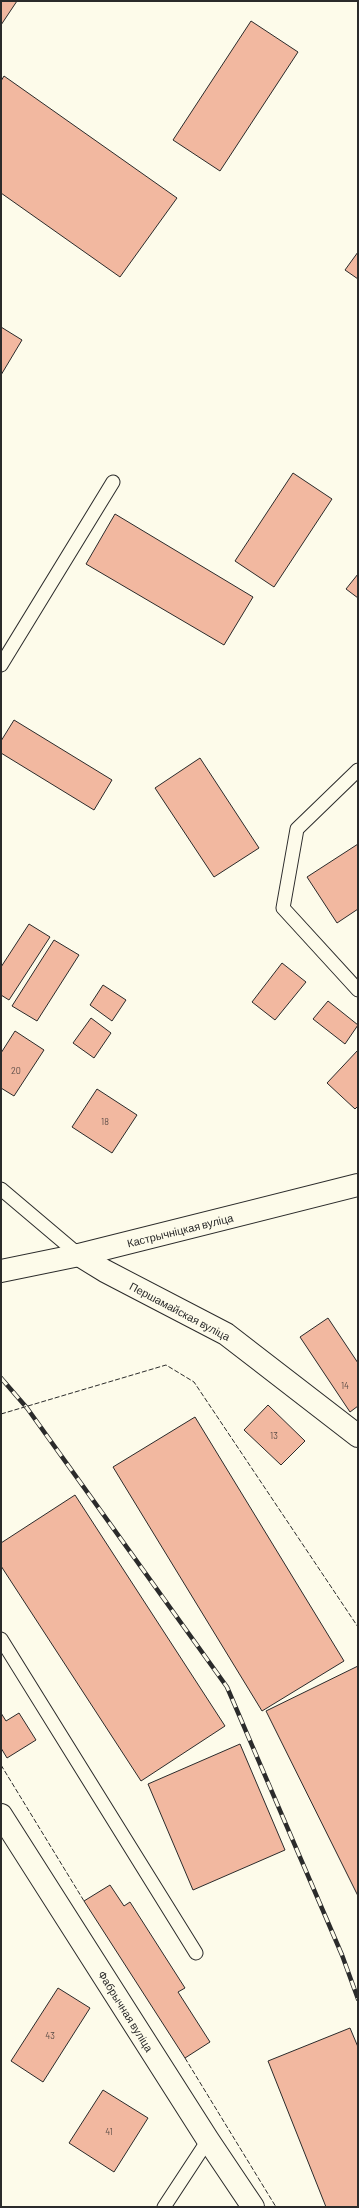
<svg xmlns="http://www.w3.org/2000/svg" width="359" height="2208" viewBox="0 0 359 2208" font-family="Barlow,sans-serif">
	<rect width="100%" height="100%" fill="#fdfbea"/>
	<path fill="#f2b8a0" stroke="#2b2b2b" d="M1,1H17L1,25Z
		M251,21L298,52L220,171L173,140Z
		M4,76L177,198L120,277L1,193V81Z
		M358,252V279L345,270Z
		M1,327L22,340L1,375Z
		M293,473L332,499L274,587L235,561Z
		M115,514L253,597L224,645L86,564Z
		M358,574V598L346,589Z
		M14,720L112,780L94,810L1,753V741Z
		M200,758L259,848L214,877L155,788Z
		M358,844V909L337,923L307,877Z
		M29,924L50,937L9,1000L1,995V967Z
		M54,940L79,955L37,1021L12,1006Z
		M282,963L306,982L275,1020L252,1002Z
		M103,985L126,1000L112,1021L90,1005Z
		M328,1001L358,1025L345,1044L313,1019Z
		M91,1018L111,1033L94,1058L73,1043Z
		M15,1031L44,1050L14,1096L1,1088V1053Z
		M358,1050V1106L355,1109L327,1083Z
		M97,1089L137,1115L112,1153L72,1127Z
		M328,1318L358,1363V1406L350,1412L300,1337Z
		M268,1405L305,1441L281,1465L244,1430Z
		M195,1417L344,1661L262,1711L113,1467Z
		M75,1495L225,1726L141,1781L1,1566V1543Z
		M358,1666V1896L266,1711Z
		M1,1713L6,1721L19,1713L36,1740L7,1758L1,1748Z
		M240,1744L285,1850L193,1890L148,1784Z
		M110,1885L124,1906L130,1902L185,1988L178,1992L210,2042L185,2058L84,1901Z
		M58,1988L90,2008L43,2082L11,2061Z
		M350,2028L358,2047V2207H326L268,2061Z
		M103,2090L148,2118L114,2172L69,2143Z"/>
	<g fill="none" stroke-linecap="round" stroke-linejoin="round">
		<g stroke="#2b2b2b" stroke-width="15">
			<path id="lane" d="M1,665L113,482
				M358,770L297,829L283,908L358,990
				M1,1189L79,1255
				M1,1639L196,1953
				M164,2207L208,2140"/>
		</g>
		<g stroke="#2b2b2b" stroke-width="24">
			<path id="street" d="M79,1255L105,1271L226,1334L358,1436"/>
		</g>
		<g stroke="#2b2b2b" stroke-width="24">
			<path id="secondary" d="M1,1815L208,2140L253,2207"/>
		</g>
		<g stroke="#2b2b2b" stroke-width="24">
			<path id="primary" d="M1,1271L79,1255L358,1185"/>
		</g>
		<use href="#lane" stroke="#fdfbea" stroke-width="13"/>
		<use href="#street" stroke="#fdfbea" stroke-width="22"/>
		<use href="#secondary" stroke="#fdfbea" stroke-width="22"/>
		<use href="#primary" stroke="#fdfbea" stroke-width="22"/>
		<g stroke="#2b2b2b" stroke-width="4.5">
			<path id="rail" d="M1,1378L27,1408L227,1687L342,1955L358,1999"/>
		</g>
		<use href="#rail" stroke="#fdfbea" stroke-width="3" stroke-dasharray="9" stroke-linecap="butt"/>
		<path stroke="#2b2b2b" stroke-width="1" stroke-dasharray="5 2" stroke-linecap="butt" d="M1,1414L166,1365L194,1382L358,1627
			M1,1765L84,1901
			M185,2058L276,2207"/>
	</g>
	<g text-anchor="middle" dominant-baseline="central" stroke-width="3" stroke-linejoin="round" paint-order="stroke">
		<g font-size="9" fill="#5d4e48">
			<text x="16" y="1070">20</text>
			<text x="105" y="1121">18</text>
			<text x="345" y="1385">14</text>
			<text x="274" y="1435">13</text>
			<text x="50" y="2035">43</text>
			<text x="109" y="2131">41</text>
		</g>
		<g font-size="11" fill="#2b2b2b" stroke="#fdfbea">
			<text transform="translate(180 1230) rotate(-14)">Кастрычніцкая вуліца</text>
			<text transform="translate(180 1311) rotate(28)">Першамайская вуліца</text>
			<text transform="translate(126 2011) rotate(58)">Фабрычная вуліца</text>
		</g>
	</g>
	<rect width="359" height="2208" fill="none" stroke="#2b2b2b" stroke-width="4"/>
</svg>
